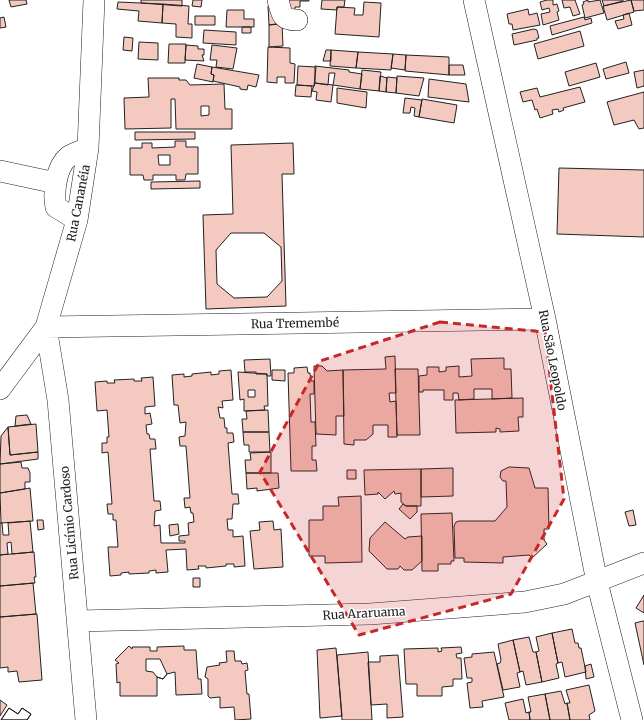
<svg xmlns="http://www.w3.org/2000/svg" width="644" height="720" viewBox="0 0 644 720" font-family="Merriweather,serif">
	<rect width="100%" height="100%" fill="#fff"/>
	<path fill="#f3c9c0" stroke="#222" fill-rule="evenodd" d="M9,0H26L27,4L11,7Z
		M141,0H182V6L141,3Z
		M193,0H202L201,7L192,6Z
		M283,0H309V1H300V7H295V10H283Z
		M322,0H345L344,7H337V10L321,9Z
		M547,0H553V5L557,4L559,11L557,12L559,20L543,25L541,14L550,12L549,8L542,10L540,2Z
		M562,0H575L580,14L573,16L570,7L564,8Z
		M588,0V2L600,0L604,13L585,18L582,5L584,4L583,2Z
		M602,0H623V1L604,6Z
		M631,0L634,12L607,20L603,6Z
		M631,0H644V10L634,11Z
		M118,2L163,4L162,23L138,21L139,11L117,9Z
		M364,2L381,3L379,37L335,34L337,7L355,8L354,15H363Z
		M163,4L189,6L188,24H192V38L176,37V24L162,23Z
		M278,5L280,24L269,25L268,6Z
		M528,9L529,15L537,13L540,25L513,30L512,24H509L507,14Z
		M227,10H244V19H254V27H226Z
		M629,13L632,25L618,29L615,21L624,19L623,15Z
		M195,16H215V25H195Z
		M4,17L6,27L0,28V18Z
		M584,17L585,20L591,18L592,23L552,35L550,26Z
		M282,23L283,46L269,47V25Z
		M242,27H251V33H242Z
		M534,29L537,30L539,38H537V40L514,45L512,34Z
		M204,30L236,32V45L203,43Z
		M580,31L584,46L538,59L534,44Z
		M124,37L133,38L132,51L123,50Z
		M139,42L158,43V60L138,59Z
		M169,44H186L185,63H168Z
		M186,45L198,46V49H204V55H202L204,61L185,60Z
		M212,45L237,48L233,69L216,67L217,60H210Z
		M268,47L290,48V63L295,64L294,83H285V77H277V83L267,82Z
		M326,50H331V61H323Z
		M331,50L358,52L356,68L330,66Z
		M358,52L393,54L391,70L356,68Z
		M393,54L406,55L405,70L391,68Z
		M406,55L449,57V75L405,71Z
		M626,62L629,73L606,79L603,69Z
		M596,63L600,77L569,86L565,72Z
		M197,64L212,67L211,74L214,75L213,82L194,78Z
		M449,65H463L465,75H449Z
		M298,66L316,67L314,86L297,85Z
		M315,66L349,70V72L362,74L360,89L333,85L335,73H329L328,85L315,83Z
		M212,67L259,75L256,87L248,85L247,90L240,89V87L213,81L214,75L211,74Z
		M362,70L381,72L379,91L360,89Z
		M644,70V86L637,88L634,72Z
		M380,76L387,78L386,92L379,91Z
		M397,76L424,78L419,96L396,93Z
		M387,77L397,78L396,93L386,92Z
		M148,78H179V80H186L190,85L224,84L225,109H232V129H176L175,99H171V128L125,129L124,98L149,97ZM201,106H209V115L201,116Z
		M429,79L466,84L469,102L428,97Z
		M315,83L333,85L331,102L316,100L317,92L312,91Z
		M296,85L312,86L311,97L295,96Z
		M580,87L585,102L563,108L564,110L559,112L558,109L552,110L553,114L540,118L537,109L535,110L532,100L523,102L520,92L537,88L540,97Z
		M337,88L367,92L366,108L337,103Z
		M644,92V128L639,129L634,120L614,125L607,102Z
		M405,98L422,100L419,117L414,116L415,108L411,107L410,113H403Z
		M422,99L457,105L454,123L419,117Z
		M135,132H195V139L135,140Z
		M175,141H186V147H198V174H186L185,180H176V175H153V180H144L143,175H130V148H142V143H152V148L175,147Z
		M293,143L294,174H282L286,306L206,309L203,215L233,214L231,145Z
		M158,155H170V165H159Z
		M559,168L644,170V237L557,234Z
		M200,181V188L151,189V182Z
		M231,233H264L281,247L282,281L267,297L234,298L217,284L216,250Z
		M395,356L396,393H389L390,402L396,401L397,437H388V425H373V434L366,440H354V445L344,444L343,370L386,369L385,357Z
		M504,358V369H511L512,398L492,399V389H474V399L459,400L458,393H453V400H444V390H423V392H419V376L427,375V367H439V372L446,371V367L459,366V377L472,376L471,359Z
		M270,359L271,376H267V374H256V372H245L244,360Z
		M314,366H322L327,371L343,370L344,416H336V435L316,434Z
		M307,367L308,373H310L311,381H314V394H310L311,422H315L316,446H312V460H316L317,471H291L288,373H294V368Z
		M395,369H418L420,435H397Z
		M231,370L233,400L222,401L223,408L218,407L220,418H224L225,428H227V433H233L234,442L228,443L232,494H238L239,504H233L232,519H227L228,530H233V537L243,536L245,566L234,567V564H226V566L206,568V566H198L199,569L187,570L186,549L166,550L168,572L156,573V570L149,571V573L129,574V572L121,573V575L110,576L108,547H118L116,520H113V514H108L107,504H112L108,452L102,453V443H107V437H109L107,410L97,411L95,382L107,381V383H115L114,380L134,379V381H142L141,378L153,377L155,406L145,407V414L150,413L152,424L146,425L147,434H149L150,439H155L156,449H150L154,501H160L161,510L155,511L154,526L160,525L161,543H185V541H179V536L189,535L188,523L194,522L193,513H191L190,507L185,508L184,498H190L186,446H180L179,437L185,436L186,422L180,423L178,405H174L172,375L184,374V377L192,376V374L211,372V375L219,374V371Z
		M272,370H285V381L272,380Z
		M238,372L267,374L268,406H264L265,410L244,411V399L240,400ZM248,390H255V397H248Z
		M523,398V417H518L519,431L500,432V429L496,428V432L456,433L455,400Z
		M268,410L269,432H243L242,419H247L246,411Z
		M27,415L31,424L15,426L16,416Z
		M36,424L38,452L10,455L8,427Z
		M8,427L10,455L38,452V459L0,464L1,436Z
		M243,432H269L270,452H249V445H244Z
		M271,452V473H246L245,460H251L250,453Z
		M21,462L22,468H28L30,473V482H25V489L0,493V464Z
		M509,467L529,468L535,488H548L549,529H544V540L547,544L532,558L529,555L503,557V563L464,562V558H455L454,526L456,522L459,521H495L507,507L506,481H503L500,477L501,471Z
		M453,468V496L421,497V469Z
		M421,469V506H406L401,502V493L395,494L394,491L385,499L378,492V494L365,495L364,470Z
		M347,470H356V479H347Z
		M246,473H278L279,488L257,491V488L247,489Z
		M30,488L33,521L1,523L0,493Z
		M361,496L362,562L325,563V556H309V520H323V506H339L338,497Z
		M403,504L406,506H417V512L410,519L399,509Z
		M633,510L636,525L629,526L625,512Z
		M452,513L454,561H451V564H438V571H422L421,514Z
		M37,520H43L44,529L38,530Z
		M30,521L33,552L12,554L11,542L7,543L8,554L0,555V523H2L3,535H9L8,523Z
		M273,521L274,530L281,529L283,567L254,569L250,531L260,530L259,522Z
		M385,522L405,539L408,537L422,536V561L412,570H404L400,566L398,569H387L369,551L370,538Z
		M178,524L179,534L170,536L169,525Z
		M34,552L36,577H34L35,583L0,586V555Z
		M193,578H200V587H193Z
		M33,583L36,614L0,617V586Z
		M644,595V613L636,608Z
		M37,614L42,680L19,682L17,671L8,672V667L0,668V617Z
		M643,621H644V665L635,623Z
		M572,629L575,643H578L579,648H581L586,672L565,677L562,662L558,663L552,633Z
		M552,633L558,663L556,664L559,678L542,682L536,652L539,651L536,637Z
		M529,637L533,652H536L542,682L526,685L523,671L520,672L513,640Z
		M513,640L520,672L517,673L520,687L503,690L497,664L500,663L501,660L498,644Z
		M129,646L132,649V647H150V651H157V647L184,646V650H196L198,679H201L202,694L176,695L175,672L167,674L163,679L157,677V696H120V682L117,683L116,664L119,663L115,660Z
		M461,647L462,653L456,654L457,658H461L462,679H453V686L442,687V696H417V684H406L404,649L438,648V652L442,651L441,648Z
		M336,648L342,716L320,718L317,650Z
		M226,651H234L235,661H241L242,664L247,663L248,670L245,671L247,694H249L251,719L235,720L234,707L220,708V697L210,698L208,696V679L205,677L207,667L220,665L219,663L227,662Z
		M368,652L372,720H342L337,655Z
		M494,652L504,697L482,701L483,707L470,708L467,683L472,682V678H467L464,658L472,657V654Z
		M398,655L403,717L387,718V704L371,705L368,662H380V656Z
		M146,659H160L167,674L163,679L157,677L153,672L146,671Z
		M591,664L594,677L586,679L585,666Z
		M589,685L595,711L589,715L590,720H570L567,703H570L566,690Z
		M561,691L565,704L567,703L570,720H550L545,694Z
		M545,694L550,720H530L529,712H531L528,697Z
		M523,699L526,713L529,712L530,720H509L505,703Z
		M0,700L7,705L0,716Z
		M9,708L18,714L22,708L31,714L27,720H1Z
		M9,708L18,714L22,708L31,714L27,720H1Z"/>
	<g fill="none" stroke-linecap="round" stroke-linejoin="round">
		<g stroke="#222" stroke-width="22">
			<path id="minor" d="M278,0C282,14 281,20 297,20
				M474,0L545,319L597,582L632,720
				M0,171L56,183
				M77,220L56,207C53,193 56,167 68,157C73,153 82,151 88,148
				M0,389L46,327L77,220L88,148L94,0
				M78,621L370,614L525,602L564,594L644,563
				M86,720L58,400L46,327L545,319"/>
		</g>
		<use href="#minor" stroke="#fff" stroke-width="21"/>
	</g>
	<path fill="#c62828" fill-opacity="0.2" stroke="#c62828" stroke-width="3" stroke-dasharray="8 5" stroke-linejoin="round" d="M440,322L545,332L564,499L511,594L359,635L260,472L320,361Z"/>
	<g text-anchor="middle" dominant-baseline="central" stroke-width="3" stroke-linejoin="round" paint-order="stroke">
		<g font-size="12" fill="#222" stroke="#fff">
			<text transform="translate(78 203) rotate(-79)">Rua Cananéia</text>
			<text transform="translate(295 323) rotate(-1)">Rua Tremembé</text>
			<text transform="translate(553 360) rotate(79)">Rua São Leopoldo</text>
			<text transform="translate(69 523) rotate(-95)">Rua Licínio Cardoso</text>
			<text transform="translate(364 613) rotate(-3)">Rua Araruama</text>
		</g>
	</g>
</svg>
